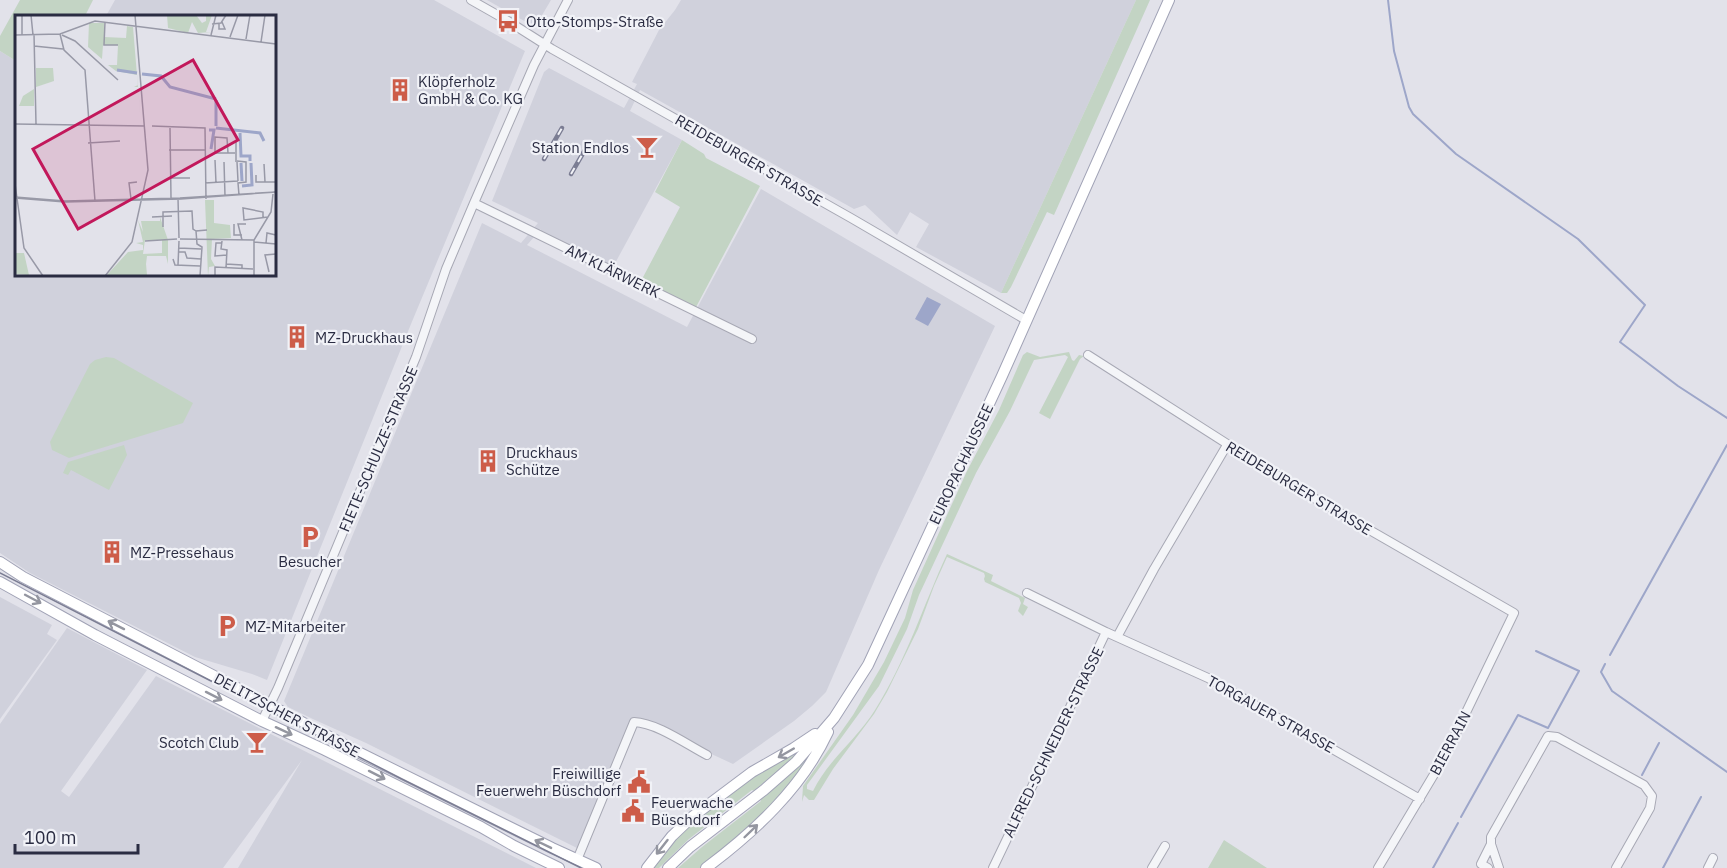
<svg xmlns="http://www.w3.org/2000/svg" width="1727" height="868" viewBox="0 0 1727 868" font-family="'IBM Plex Sans',sans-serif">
	<rect width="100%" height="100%" fill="#e2e2ea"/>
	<path fill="#d0d1dc" d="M115,0H434L525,51L411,324L267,680L252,674L195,657L30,573L0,553V51L16,61V274H274V16H106Z
		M487,0H551L535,27Z
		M681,0H1136L1001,293L916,247L929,224L910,212L897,235L865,205L854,209L640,90L630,111L682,140L613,267L541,233V229L527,245L687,327L761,189L995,326L879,570L826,692L812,706L794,721L733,764L636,719L581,850L366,743L315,720L288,707L284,701L482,223L521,243L538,223L492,201L544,72L549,68L624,108L637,84L632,82L659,30L675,10Z
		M0,597L52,625L47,634L57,640L0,719Z
		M67,628L147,670L61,791L69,797L156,676L536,868H238L302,760L223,868H0V724Z"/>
	<path fill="#c3d4c4" d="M20,0H93L85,16H16V61L0,51V36Z
		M1136,0H1150L1054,215L1047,212L1011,287L1007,293H1001Z
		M682,140L704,154L706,158L760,186L695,309L641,281L680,207L655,192Z
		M1027,352L1040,357L1069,352L1072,360L1074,361L1079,355L1084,356L1080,359L1050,419L1039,413L1068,357L1065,355L1034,360L1010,411L976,473L919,595L907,629L879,686L807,785V789L813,791C828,760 857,739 875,710C906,661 923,606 947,554L993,575L991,581L1025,598L1023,604L1028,607L1023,616L1018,611L1021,603L1019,598L985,582L984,579L985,576L984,573L947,557L934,586L918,629L887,692L874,714L833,769L814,800H809L804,795L802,802L803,786L853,715L884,662L905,618L913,590L967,471L999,410L1023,355Z
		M106,357L114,358L193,403L183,423L69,458L52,450L50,442L90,364L95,360Z
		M124,445L127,455L109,490L71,470L68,475L63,473L68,462Z
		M805,745L791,760L754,791L752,790L689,839L659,868H652L681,831L744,782Z
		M816,747H817L778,799L725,849L700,868H678L702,847L761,801L760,799Z
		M1224,840L1267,868H1208Z"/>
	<path fill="#9da6c9" d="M927,297L941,304L928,326L915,319Z"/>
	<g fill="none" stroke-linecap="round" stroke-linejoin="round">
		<path stroke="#9da6c9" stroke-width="2" d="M1388,0L1394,51L1409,107L1413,114L1456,154L1578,239L1645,305L1620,342L1678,386L1727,418
			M1610,655L1727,445
			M1605,664L1601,672L1612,691L1727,772
			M1642,775L1659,743
			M1461,817L1518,715L1548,728L1579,671L1536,651
			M1433,868L1458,823
			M1663,868L1701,797"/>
		<g stroke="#a7a8b4" stroke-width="10">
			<path id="minor" d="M471,0L508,21L552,49L851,218L1026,320
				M474,203L752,339
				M1088,355L1293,486L1514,613L1445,756L1378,868
				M1027,593L1106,632
				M1117,637L1208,678L1420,799
				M262,721L278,688L416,357L446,269L474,203L534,65L568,0
				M1491,844L1499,868
				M577,860L634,722C657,723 686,744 707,755
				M993,868L1106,632L1117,637L1154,569L1227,445
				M1152,868L1165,846
				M1488,868L1481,864L1491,844V837L1548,736L1557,737L1644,785L1652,796L1650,808L1616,868
				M1708,868L1713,858"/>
		</g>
		<g stroke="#a1a3b6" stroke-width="12">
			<path id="major" d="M0,562L23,577L249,694L360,753L552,848L596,868
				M0,582L95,635L262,721L325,750L481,827L514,846L559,868
				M647,868L672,836L692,817L752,772L794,748L815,734
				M668,868L690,847L764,790L796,762L834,718L868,665L1002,376L1169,0
				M706,868C754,832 802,788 828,732"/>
		</g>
		<use href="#minor" stroke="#f4f5f8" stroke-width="8"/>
		<use href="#major" stroke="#fff" stroke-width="10"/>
		<path stroke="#7b7d93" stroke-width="1.5" d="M0,573L402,779L581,868"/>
		<g stroke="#7b7d93" stroke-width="4.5">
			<path id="rail" d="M544,159L562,128
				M571,174L589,143"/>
		</g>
		<use href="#rail" stroke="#f1f2f7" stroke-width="2" stroke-dasharray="7" stroke-linecap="butt"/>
	</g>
	<defs><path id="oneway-shaft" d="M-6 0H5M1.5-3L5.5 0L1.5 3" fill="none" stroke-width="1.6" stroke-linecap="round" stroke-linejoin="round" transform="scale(1.5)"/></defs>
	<g stroke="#9496a0">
		<use href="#oneway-shaft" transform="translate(33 599) rotate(28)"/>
		<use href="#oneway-shaft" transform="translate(116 625) rotate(-153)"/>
		<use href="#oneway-shaft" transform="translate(214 696) rotate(27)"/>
		<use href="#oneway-shaft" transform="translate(284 731) rotate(25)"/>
		<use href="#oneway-shaft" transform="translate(786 753) rotate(150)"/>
		<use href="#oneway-shaft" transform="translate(377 775) rotate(27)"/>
		<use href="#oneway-shaft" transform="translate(751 831) rotate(-44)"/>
		<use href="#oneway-shaft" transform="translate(543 844) rotate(-154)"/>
		<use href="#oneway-shaft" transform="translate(662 847) rotate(128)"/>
	</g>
	<defs>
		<g id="bus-bare" transform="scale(1.8)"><path d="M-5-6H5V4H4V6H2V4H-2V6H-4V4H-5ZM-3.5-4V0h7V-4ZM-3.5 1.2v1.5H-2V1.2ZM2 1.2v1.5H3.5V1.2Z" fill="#cd5c49" stroke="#f1f2f7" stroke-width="2.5" paint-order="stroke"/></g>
		<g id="building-bare" transform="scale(1.8)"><path d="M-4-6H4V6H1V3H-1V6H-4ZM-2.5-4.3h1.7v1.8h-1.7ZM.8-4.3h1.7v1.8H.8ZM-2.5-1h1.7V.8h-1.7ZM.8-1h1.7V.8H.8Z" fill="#cd5c49" stroke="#f1f2f7" stroke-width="2.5" paint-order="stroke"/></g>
		<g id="bar-bare" transform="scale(1.8)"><path d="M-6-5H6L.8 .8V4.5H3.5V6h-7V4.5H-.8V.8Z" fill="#cd5c49" stroke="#f1f2f7" stroke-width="2.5" paint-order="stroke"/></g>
		<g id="parking-bare" transform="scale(1.8)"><path d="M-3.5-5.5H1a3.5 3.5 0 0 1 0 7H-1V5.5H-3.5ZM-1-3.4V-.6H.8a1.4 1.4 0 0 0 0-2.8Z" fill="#cd5c49" stroke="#f1f2f7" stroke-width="2.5" paint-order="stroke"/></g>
		<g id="civic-bare" transform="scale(1.8)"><path d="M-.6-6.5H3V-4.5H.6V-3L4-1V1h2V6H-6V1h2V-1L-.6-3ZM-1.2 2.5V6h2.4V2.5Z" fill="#cd5c49" stroke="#f1f2f7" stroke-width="2.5" paint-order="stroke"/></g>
	</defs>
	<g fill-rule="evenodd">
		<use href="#bus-bare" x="508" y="21"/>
		<use href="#building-bare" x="400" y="90"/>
		<use href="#bar-bare" x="647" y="147"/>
		<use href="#building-bare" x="297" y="337"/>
		<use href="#building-bare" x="488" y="461"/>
		<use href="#parking-bare" x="310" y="537"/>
		<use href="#building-bare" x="112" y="552"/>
		<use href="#parking-bare" x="227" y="626"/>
		<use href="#bar-bare" x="257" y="742"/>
		<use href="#civic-bare" x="639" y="782"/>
		<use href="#civic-bare" x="633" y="811"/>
	</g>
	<g text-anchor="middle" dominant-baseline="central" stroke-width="4.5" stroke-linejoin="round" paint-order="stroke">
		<g font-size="15" fill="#2a2c42" stroke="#f1f2f7" text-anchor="start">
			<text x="526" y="21">Otto-Stomps-Straße</text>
			<text x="418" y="81">Klöpferholz<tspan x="418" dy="17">GmbH &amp; Co. KG</tspan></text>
			<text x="629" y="147" text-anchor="end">Station Endlos</text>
			<text x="315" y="337">MZ-Druckhaus</text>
			<text x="506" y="452">Druckhaus<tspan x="506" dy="17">Schütze</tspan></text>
			<text x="130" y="552">MZ-Pressehaus</text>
			<text x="310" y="561" text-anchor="middle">Besucher</text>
			<text x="245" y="626">MZ-Mitarbeiter</text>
			<text x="239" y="742" text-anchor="end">Scotch Club</text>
			<text x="621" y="773" text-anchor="end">Freiwillige<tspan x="621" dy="17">Feuerwehr Büschdorf</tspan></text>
			<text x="651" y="802">Feuerwache<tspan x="651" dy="17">Büschdorf</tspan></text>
		</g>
		<g font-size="15" fill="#2a2c42" stroke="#f1f2f7">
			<text transform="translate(749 160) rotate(30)">REIDEBURGER STRASSE</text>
			<text transform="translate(613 271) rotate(26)">AM KLÄRWERK</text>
			<text transform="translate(378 449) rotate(-67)">FIETE-SCHULZE-STRASSE</text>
			<text transform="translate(961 464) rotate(-65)">EUROPACHAUSSEE</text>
			<text transform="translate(1299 488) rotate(31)">REIDEBURGER STRASSE</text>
			<text transform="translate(1271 714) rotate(29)">TORGAUER STRASSE</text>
			<text transform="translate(287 715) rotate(28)">DELITZSCHER STRASSE</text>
			<text transform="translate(1053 742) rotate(-64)">ALFRED-SCHNEIDER-STRASSE</text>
			<text transform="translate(1450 743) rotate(-62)">BIERRAIN</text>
		</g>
	</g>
	<g transform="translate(15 15)">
		<rect width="261" height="261" fill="#e2e2ea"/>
		<path d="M152,0H181L187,8L191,6V0H197L191,17H196L183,18L177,7L173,18L153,13ZM74,8H89V22L111,23L112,11L118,12L126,109L123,72H119L123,70L122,60L101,56L93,50H102L103,30H88L87,44L73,32ZM21,53H38L39,66L21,72ZM19,74V91H4L8,81ZM190,185H199V208L215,210L216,223L197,224L196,244L200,251L194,252L193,261ZM145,202L153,225V249L151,241H132L131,249L132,260L149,261H91L113,237L128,235V230L121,228L128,227L123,205L128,217L126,206H145ZM130,225H147V238L128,239ZM0,238H9L14,260L0,259Z" fill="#c3d4c4" fill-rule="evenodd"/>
		<path fill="none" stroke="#9da6c9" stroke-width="3" d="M102,55L122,58M127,59L146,61L155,72L201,84M201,111V85M201,113L245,118L249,126M194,115H199L196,134M225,118L226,141H235V146M226,148L227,166M227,171L237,170L236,148"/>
		<path fill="none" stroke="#9899a7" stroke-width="1.5" d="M7,0V20M16,0L18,20M90,7L89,30H103M197,9L206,8L211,0M204,9V14H210L207,7M19,19L21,109M45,19L49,35L70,55L80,186M0,20L45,19L80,6L261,29M47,20L60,26L103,65M196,20L201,0M215,22L223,0M231,24L235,0M246,27L250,0M19,31L48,34M0,109L130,111M137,111L190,113L191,184M155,113L156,183M73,128L105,126M154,135H191M213,138L212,123L200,122V138H220M200,145L201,168M222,146L231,147V167L223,168L224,180M209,147L210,181M221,147V125M222,147L223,166M249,149L250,167M241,160V167H261M155,163H175M190,168L223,166M0,169L9,233L28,261M0,182L50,186L165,183L261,177M0,183L50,187L166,184L261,177M163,183L164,223M116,184L114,168L122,167M137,202L157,201M248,202V197L228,193L229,205L253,202M219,209V220H227M148,212V197L177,196L178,214L181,216M165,224L239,225M227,225L223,209H231M130,226L162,224M207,226L206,234L212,235L211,253M239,227L261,229M207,228H201L200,241L212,240M251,228L252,218L261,220M164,233L186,234M164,237H170L172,243L186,244M158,244L160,250L185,251M211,249L227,250V253M163,250L164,226M254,257L250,240L261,239M90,261L117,227L133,155L120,0M185,261L187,232L182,229L181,216L192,215M200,261V252L238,254M239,261V225L256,197L258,179"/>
		<path fill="#c2185b" fill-opacity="0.15" stroke="#c2185b" stroke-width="3" d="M178,45L223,125L63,214L18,134Z"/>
		<rect width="261" height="261" fill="none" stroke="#2a2c42" stroke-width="3"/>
	</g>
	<path d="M15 844v9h123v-9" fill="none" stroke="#2a2c42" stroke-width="3"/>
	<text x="24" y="844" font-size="18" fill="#2a2c42" stroke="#f1f2f7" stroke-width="4.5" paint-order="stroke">100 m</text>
</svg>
